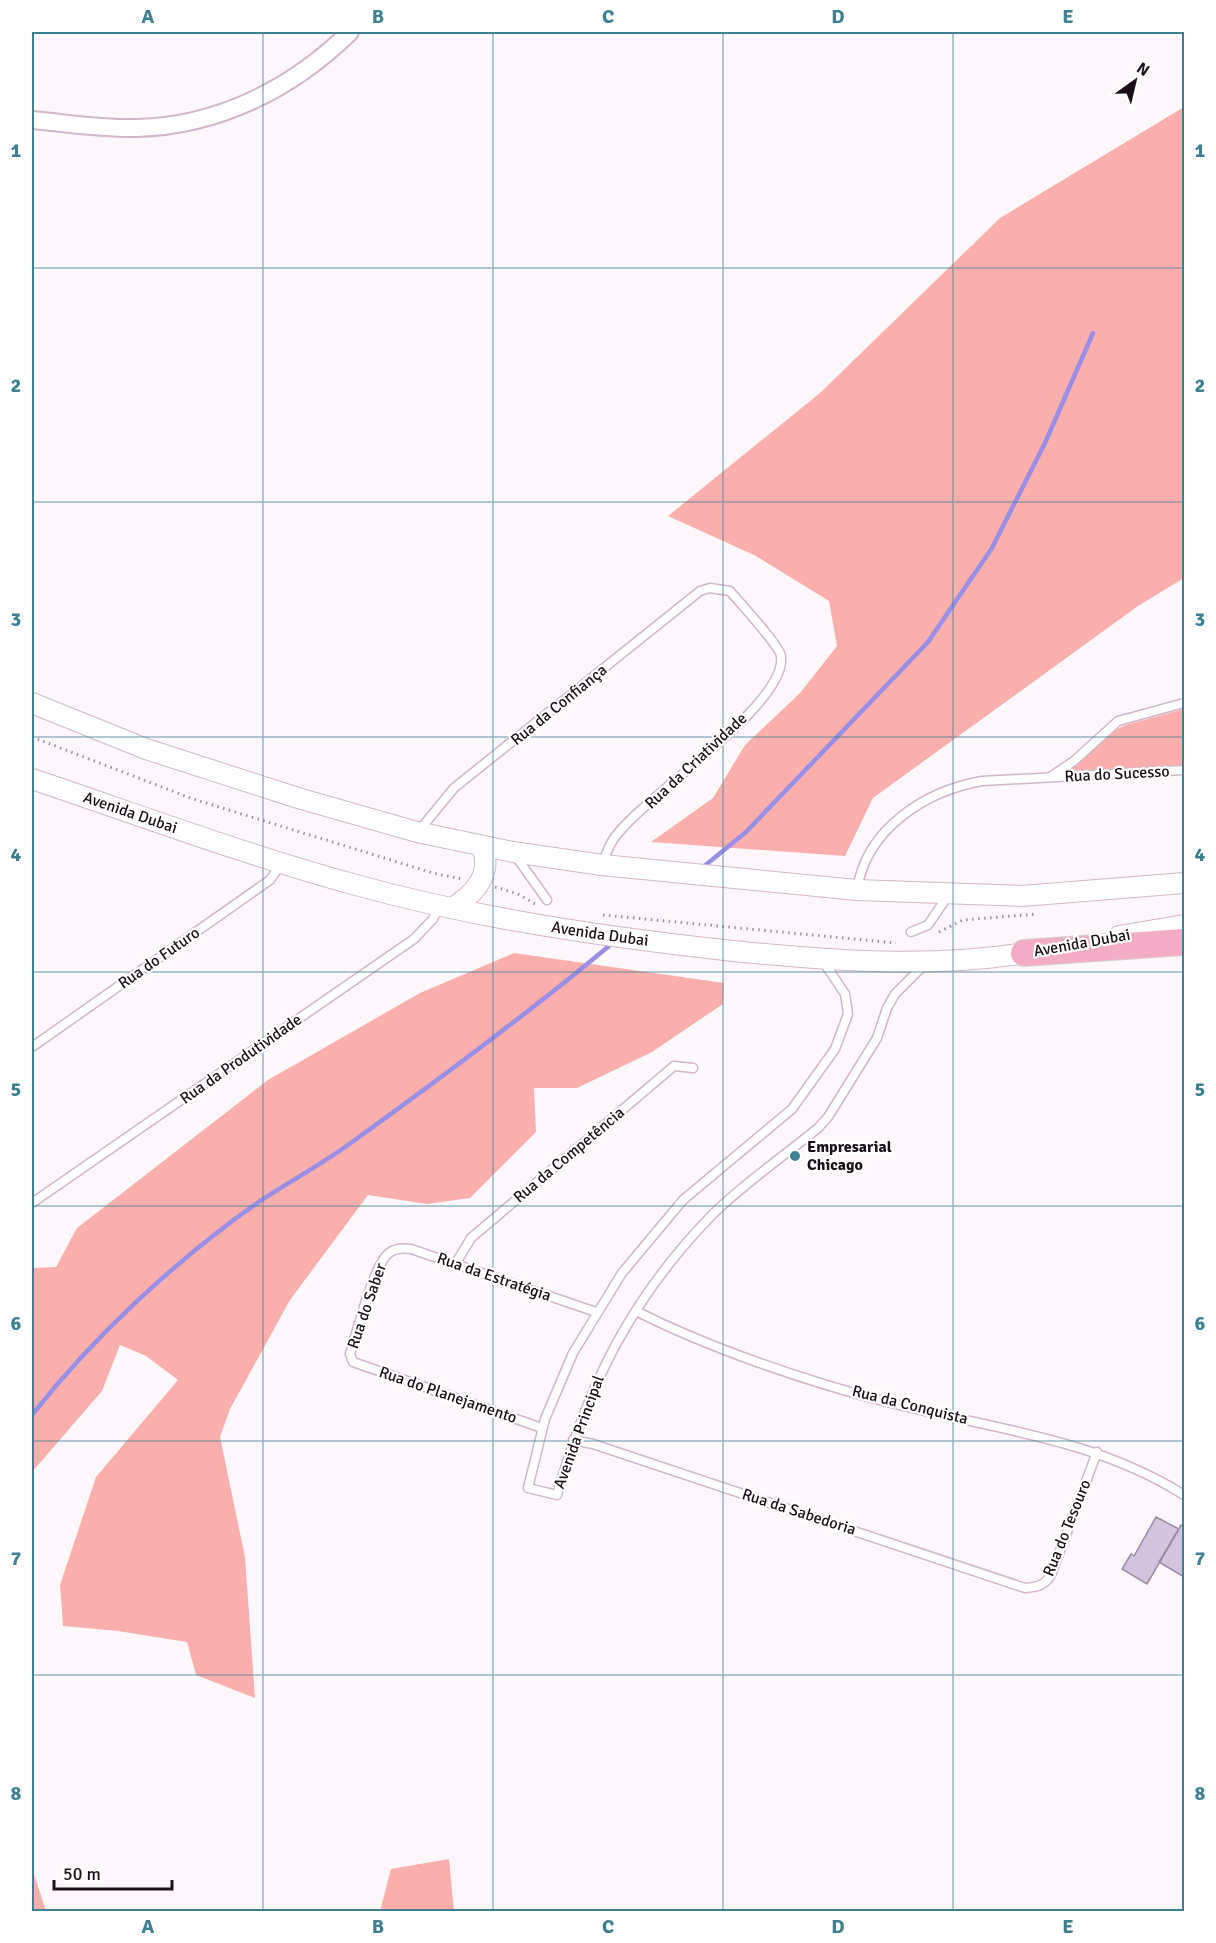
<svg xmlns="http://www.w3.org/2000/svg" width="1216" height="1943" viewBox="0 0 1216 1943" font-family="Signika,sans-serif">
	<rect width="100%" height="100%" fill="#fef8fc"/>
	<path fill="#fbafac" d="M1184,107V578L1138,606L873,798L845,856L651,842L713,798L745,745L800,693L837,646L829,601L756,556L668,516L820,393L1000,218Z
		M1184,709V766L1070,771L1112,732L1125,725Z
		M514,953L724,983L723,1004L652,1052L577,1088H534L536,1132L470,1198L427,1204L368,1195L290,1300L230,1409L220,1437L245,1557L255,1698L196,1675L187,1642L118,1631L63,1626L60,1585L96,1477L178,1380L146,1356L120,1345L102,1391L32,1472V1268L56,1267L77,1228L268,1080L420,993Z
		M449,1859L454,1911H380L391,1869Z
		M32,1868L46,1911H32Z"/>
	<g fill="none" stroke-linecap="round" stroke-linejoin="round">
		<path stroke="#988ee6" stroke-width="4.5" d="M702,868L746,832L928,642L992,548L1045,443L1093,333
			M32,1415C95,1335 176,1260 260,1201C289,1182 320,1165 348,1145C437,1081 525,1016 609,946"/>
	</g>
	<path fill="#d4c3df" stroke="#998aa4" stroke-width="1.5" d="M1156,1517L1179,1529L1147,1584L1122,1569L1131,1554L1134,1556Z
		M1181,1525L1184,1527V1577L1159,1562Z"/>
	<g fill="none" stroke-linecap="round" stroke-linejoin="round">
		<g stroke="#d1b6ca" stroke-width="11">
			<path id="service" d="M1050,777L1074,761L1118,721L1184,703
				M418,832L454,788L700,591L710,588L730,591C739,602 779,645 781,656C788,705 639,799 613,840C608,847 605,857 602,865
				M515,855L547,900
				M857,890C866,829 925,791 982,781L1184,770
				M911,932L928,925L949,894
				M823,961L845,994L848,1014L835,1049L792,1109L683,1200L622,1273L573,1353L545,1419L528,1488L557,1495C588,1385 631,1298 712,1215C744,1183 783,1157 818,1128L828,1117L877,1038L887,1008L895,994L924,965
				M32,1047L270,880L281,864
				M32,1203L414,939L433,919L439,906
				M456,1263L471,1238L674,1066L693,1068
				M636,1311C709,1348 803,1380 883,1401C986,1428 1092,1437 1184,1495
				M542,1428L353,1362L350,1354C357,1333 373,1265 389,1253C395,1248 403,1248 411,1249L596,1312
				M573,1440L593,1444L1025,1588C1037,1587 1044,1586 1051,1575L1097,1452"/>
		</g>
		<g stroke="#d1b6ca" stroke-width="20">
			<path id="minor" d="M32,120C66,123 102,129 137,128C219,126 293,88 350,32"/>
		</g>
		<g stroke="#d1b6ca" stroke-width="22">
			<g id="tertiary">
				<path d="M32,703L146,749L298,798L417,832L513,852L602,865L857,890L1022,896L1184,883"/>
				<path id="s1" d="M32,779C139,815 246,855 356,885C479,919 606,937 733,951C833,961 937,969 1037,951"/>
				<path d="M454,907C475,893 493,874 482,847"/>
				<path d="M1119,936L1184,925"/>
			</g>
		</g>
		<g stroke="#d6d4d5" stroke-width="28">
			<path id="primary" d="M1024,953L1184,942"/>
		</g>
		<path stroke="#9a9298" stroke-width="3" stroke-dasharray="1.5 4.5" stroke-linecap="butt" d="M32,737L193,799L433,873L462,879
			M495,887L518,894L535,904
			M603,915L896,943
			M939,932L963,920L1037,914"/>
		<use href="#service" stroke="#fff" stroke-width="8"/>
		<use href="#minor" stroke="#fff" stroke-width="16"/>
		<use href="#tertiary" stroke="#fff" stroke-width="20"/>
		<use href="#primary" stroke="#f2acc6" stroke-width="26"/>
	</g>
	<path fill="none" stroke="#3e8091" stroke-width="1.5" stroke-opacity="0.55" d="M263,32V1912M493,32V1912M723,32V1912M953,32V1912M32,268H1184M32,502H1184M32,737H1184M32,972H1184M32,1206H1184M32,1441H1184M32,1675H1184"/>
	<circle fill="#3e8091" stroke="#fff" stroke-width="2" cx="795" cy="1156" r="6"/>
	<g text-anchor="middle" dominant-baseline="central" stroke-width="4.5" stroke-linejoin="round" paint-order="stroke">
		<g font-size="16" fill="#1a1018" stroke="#fff">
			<text transform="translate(559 705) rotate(-39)">Rua da Confiança</text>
			<text transform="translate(696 761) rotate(-43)">Rua da Criatividade</text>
			<text transform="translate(1117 774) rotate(-3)">Rua do Sucesso</text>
			<text stroke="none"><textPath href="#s1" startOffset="104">Avenida Dubai</textPath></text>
			<text stroke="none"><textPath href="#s1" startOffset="590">Avenida Dubai</textPath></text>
			<text transform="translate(1082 943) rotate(-10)">Avenida Dubai</text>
			<text transform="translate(159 958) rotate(-35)">Rua do Futuro</text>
			<text transform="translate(241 1059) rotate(-35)">Rua da Produtividade</text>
			<text transform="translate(569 1155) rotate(-40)">Rua da Competência</text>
			<text transform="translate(494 1277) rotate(19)">Rua da Estratégia</text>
			<text transform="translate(367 1306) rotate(-71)">Rua do Saber</text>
			<text transform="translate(448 1395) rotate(19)">Rua do Planejamento</text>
			<text transform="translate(910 1405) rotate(14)">Rua da Conquista</text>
			<text transform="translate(579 1432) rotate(-70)">Avenida Principal</text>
			<text transform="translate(799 1512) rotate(18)">Rua da Sabedoria</text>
			<text transform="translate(1067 1528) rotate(-68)">Rua do Tesouro</text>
		</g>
		<g font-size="16" font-weight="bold" fill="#1a1018" stroke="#fff" text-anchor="start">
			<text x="807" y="1147">Empresarial<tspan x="807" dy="18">Chicago</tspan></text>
		</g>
	</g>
	<rect width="1216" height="1943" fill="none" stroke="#ffffff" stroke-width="66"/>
	<g transform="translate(1135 81) rotate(34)" stroke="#ffffff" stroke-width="4.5" paint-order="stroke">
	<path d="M0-4.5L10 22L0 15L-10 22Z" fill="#1a1018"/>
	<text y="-9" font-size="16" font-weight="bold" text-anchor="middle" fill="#1a1018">N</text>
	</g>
	<path d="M54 1880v9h118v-9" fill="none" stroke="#1a1018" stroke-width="3"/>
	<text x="63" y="1880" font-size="18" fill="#1a1018" stroke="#ffffff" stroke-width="4.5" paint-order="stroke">50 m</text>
	<rect x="33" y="33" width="1150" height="1877" fill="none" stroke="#3e8091" stroke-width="2"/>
	<g font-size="20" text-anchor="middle" font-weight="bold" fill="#3e8091">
		<text x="148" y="23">A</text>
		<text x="378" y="23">B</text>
		<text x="608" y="23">C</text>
		<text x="838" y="23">D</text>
		<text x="1068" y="23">E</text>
		<text x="16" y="157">1</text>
		<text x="1200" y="157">1</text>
		<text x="16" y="392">2</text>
		<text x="1200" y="392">2</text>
		<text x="16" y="626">3</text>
		<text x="1200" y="626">3</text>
		<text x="16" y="861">4</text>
		<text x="1200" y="861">4</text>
		<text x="16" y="1096">5</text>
		<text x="1200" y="1096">5</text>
		<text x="16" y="1330">6</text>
		<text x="1200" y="1330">6</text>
		<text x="16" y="1565">7</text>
		<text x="1200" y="1565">7</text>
		<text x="16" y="1800">8</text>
		<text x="1200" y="1800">8</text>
		<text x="148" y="1933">A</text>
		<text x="378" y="1933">B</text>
		<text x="608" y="1933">C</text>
		<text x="838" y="1933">D</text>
		<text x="1068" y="1933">E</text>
	</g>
</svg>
